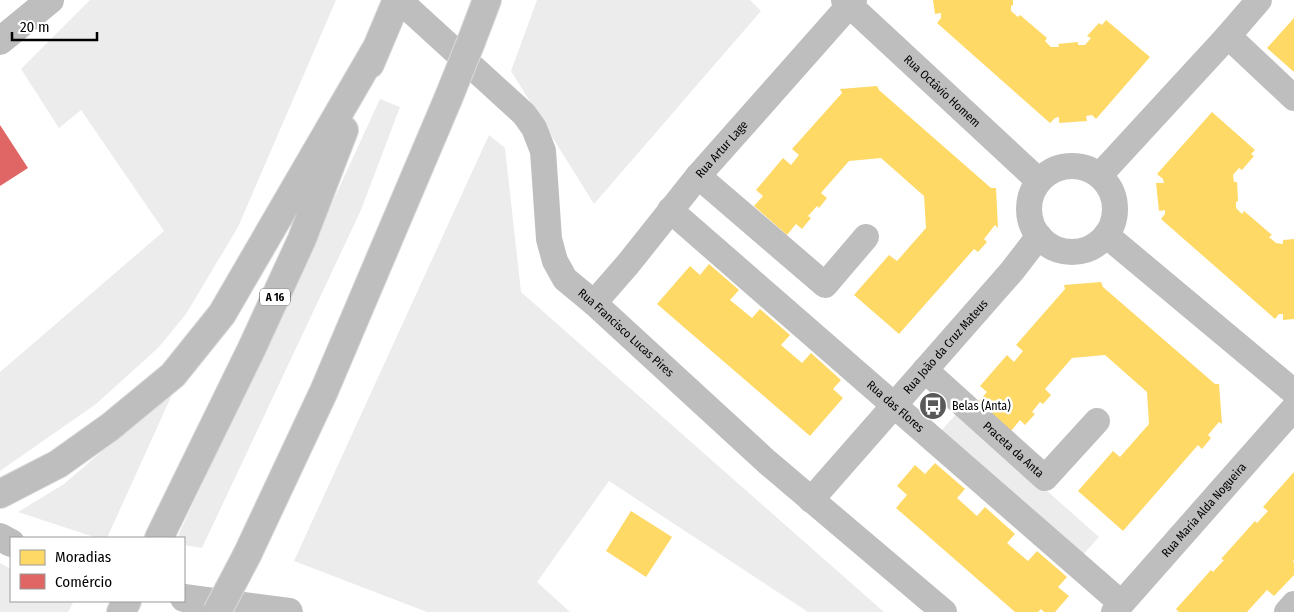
<svg xmlns="http://www.w3.org/2000/svg" width="1294" height="612" viewBox="0 0 1294 612" font-family="'Fira Sans Condensed',sans-serif">
	<rect width="100%" height="100%" fill="#fff"/>
	<path fill="#ececec" d="M90,0H336L238,227L186,314L158,348L96,404L0,471V372L164,231L81,110L59,128L21,69Z
		M537,0H750L761,11L594,204L511,71Z
		M380,99L400,107L361,210L202,548L184,545V538H177Z
		M489,135L505,148L521,292L884,612H808L609,481L537,582L570,612H427L294,561Z
		M175,388L107,538H97L18,512L64,484Z
		M958,412L1099,537L1079,559L940,432Z
		M0,563L11,569V601H74L68,612H0Z"/>
	<path fill="#ffd966" d="M933,0H1013V5L1011,6V11L1018,17L1020,15L1047,38L1045,41L1051,47H1059L1058,44L1078,42V45H1085L1091,38L1087,36L1099,23L1102,25L1106,20L1150,57L1096,119L1092,115L1086,116L1087,121L1059,123V117L1055,118L1050,123L937,23L941,18V13L935,14Z
		M1294,18V72L1267,48Z
		M877,86L879,90L991,188H996L998,228L995,225L984,239L987,242L978,252L974,249L899,334L854,295L889,255L897,261L926,228L924,196L881,158L849,161L821,193L827,198L819,208L817,206L808,216L811,218L802,229L796,224L787,235L754,206L763,196L756,190L783,158L791,165L799,155L792,149L842,93L840,89Z
		M1212,112L1255,150L1251,154L1254,156L1242,170L1239,168L1233,175L1234,182H1237L1238,201L1236,202V208L1242,214L1244,211L1272,235L1269,237L1276,243L1283,244V240L1294,239V319L1283,320V314H1279L1275,319L1161,219L1165,214V210L1159,211L1156,183H1164L1163,179L1157,174Z
		M709,264L739,290L730,300L752,318L760,309L790,335L781,345L802,363L811,353L841,380L833,389L843,398L810,436L657,304L690,266L700,275Z
		M1101,282L1103,287L1215,384H1219L1222,424L1219,422L1208,435L1211,438L1202,449L1198,445L1123,531L1078,491L1113,451L1120,457L1149,424L1147,392L1105,355L1072,358L1045,389L1051,395L1043,404L1040,402L1032,412L1035,414L1025,425L1020,420L1011,431L978,402L987,392L980,386L1007,355L1014,362L1023,351L1016,345L1065,289L1064,285Z
		M935,463L965,489L957,498L977,516L985,507L1015,534L1007,543L1028,561L1037,551L1067,577L1058,587L1069,596L1055,612H1044L1041,609L1038,612H1015L896,508L907,495L897,486L915,465L925,474Z
		M1294,472V560L1293,561L1294,563V575L1274,596L1267,590L1247,612H1179L1176,609L1211,570L1213,572L1224,560L1221,559L1255,521L1257,523L1268,511L1263,507Z
		M631,511L672,537L646,577L606,551Z"/>
	<path fill="#e06666" d="M0,125L28,168L0,186Z"/>
	<g fill="none" stroke-linecap="round" stroke-linejoin="round">
		<g stroke="#dbdbdb" stroke-width="30">
			<path id="motorway" d="M471,42L487,0
				M370,64L397,0
				M0,494L58,464L110,427L173,375L222,314L376,49
				M159,538L252,348L302,239L344,130
				M247,555L324,391L448,99
				M121,612L127,601"/>
		</g>
		<g stroke="#bebebe" stroke-width="26">
			<path id="s1" d="M399,0L524,114L534,128L543,151L549,239L555,261L565,279L594,303L767,462L944,612"/>
			<path id="s2" d="M844,0L1039,181"/>
			<path d="M1228,36L1294,98"/>
			<circle cx="1072" cy="209" r="43"/>
			<path d="M1100,175L1228,36L1259,0"/>
			<path d="M698,176L825,285L866,237"/>
			<path id="s3" d="M670,210L1121,603"/>
			<path d="M1106,235L1294,392"/>
			<path id="s4" d="M594,303L628,264L698,176L854,0"/>
			<path id="s5" d="M925,370L1045,478L1097,421"/>
			<path id="s6" d="M811,500L1012,271L1039,236"/>
			<path id="s7" d="M1114,612L1294,408"/>
			<path d="M1287,612L1294,604"/>
		</g>
		<path stroke="#bebebe" stroke-width="28" d="M0,41L50,0
			M0,537L11,543
			M184,598L289,612"/>
		<use href="#motorway" stroke="#bebebe" stroke-width="28"/>
		<g stroke="#dbdbdb" stroke-width="30" stroke-linecap="butt">
			<path id="motorway-bridge" d="M448,99L471,42
				M217,612L247,555"/>
		</g>
		<use href="#motorway-bridge" stroke="#bebebe" stroke-width="28"/>
	</g>
	<defs>
		<g id="bus-disc" transform="scale(1.4375)"><circle r="9.5" fill="#595959" stroke="#fff"/><path d="M-5-6H5V4H4V6H2V4H-2V6H-4V4H-5ZM-3.5-4V0h7V-4ZM-3.5 1.2v1.5H-2V1.2ZM2 1.2v1.5H3.5V1.2Z" fill="#fff"/></g>
	</defs>
	<g fill-rule="evenodd">
		<use href="#bus-disc" x="933" y="406"/>
	</g>
	<g text-anchor="middle" dominant-baseline="central" stroke-width="5" stroke-linejoin="round" paint-order="stroke">
		<rect fill="#fff" stroke="#4c4c4c" stroke-width="1" x="260" y="288.5" width="30" height="17" rx="4"/>
		<g font-size="11" font-weight="bold" fill="#000">
			<text x="275" y="297">A 16</text>
		</g>
		<g font-size="12" fill="#000" stroke="#fff">
			<text stroke="none"><textPath href="#s2" startOffset="134">Rua Octávio Homem</textPath></text>
			<text stroke="none"><textPath href="#s4" startOffset="200">Rua Artur Lage</textPath></text>
			<text stroke="none"><textPath href="#s1" startOffset="424">Rua Francisco Lucas Pires</textPath></text>
			<text stroke="none"><textPath href="#s6" startOffset="204">Rua João da Cruz Mateus</textPath></text>
			<text stroke="none"><textPath href="#s3" startOffset="299">Rua das Flores</textPath></text>
			<text stroke="none"><textPath href="#s5" startOffset="119">Praceta da Anta</textPath></text>
			<text stroke="none"><textPath href="#s7" startOffset="136">Rua Maria Alda Nogueira</textPath></text>
		</g>
		<g font-size="12" fill="#000" stroke="#fff" text-anchor="start">
			<text x="952" y="406">Belas (Anta)</text>
		</g>
	</g>
	<rect x="10" y="537" width="175" height="65" fill="#ffffff" stroke="#999999"/>
	<rect x="20" y="550" width="25" height="15" fill="#ffd966" stroke="#999999"/>
	<text x="55" y="562" font-size="15" fill="#000000">Moradias</text>
	<rect x="20" y="574" width="25" height="15" fill="#e06666" stroke="#999999"/>
	<text x="55" y="587" font-size="15" fill="#000000">Comércio</text>
	<path d="M12 32v8h85v-8" fill="none" stroke="#000000" stroke-width="2.5"/>
	<text x="20" y="32" font-size="15" fill="#000000" stroke="#ffffff" stroke-width="4" paint-order="stroke">20 m</text>
</svg>
